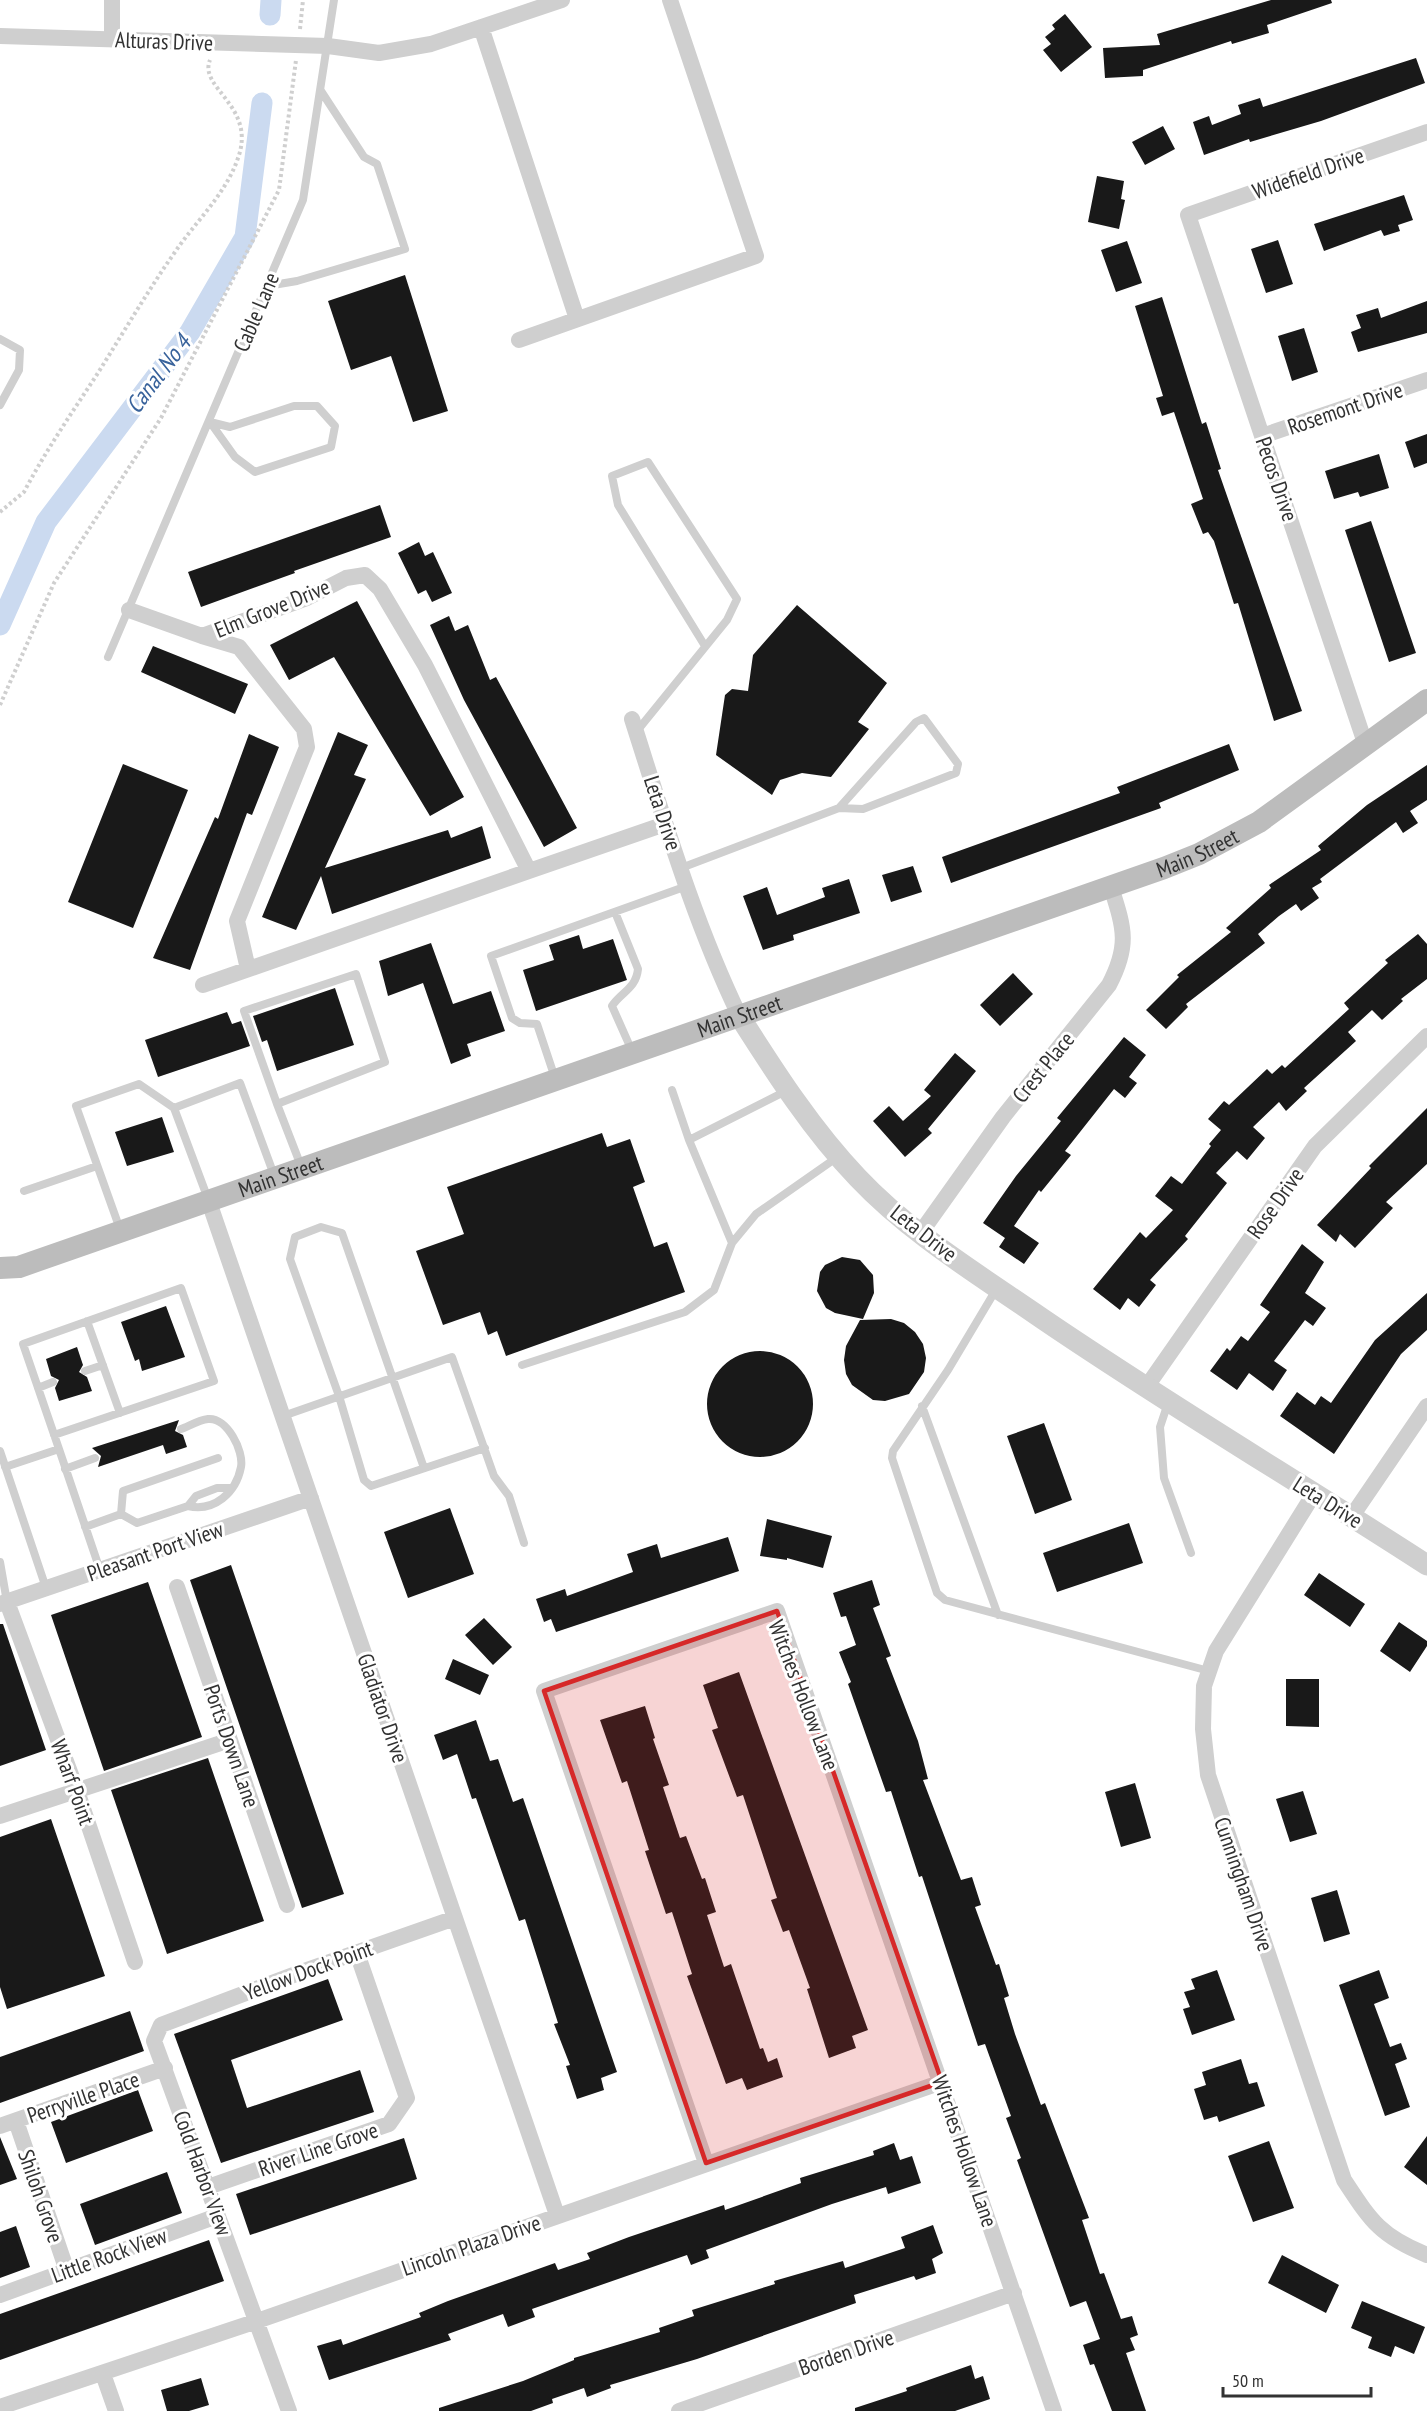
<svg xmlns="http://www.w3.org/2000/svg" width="1427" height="2411" viewBox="0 0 1427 2411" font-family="'PT Sans Narrow',sans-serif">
	<rect width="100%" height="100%" fill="#fff"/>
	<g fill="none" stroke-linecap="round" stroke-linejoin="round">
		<path stroke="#cbdaf0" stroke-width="21" d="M270,15L271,0
			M0,625L46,522L190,332L245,237L262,103"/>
	</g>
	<path fill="#191919" d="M1271,0H1331L1332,3L1267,25L1269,33L1232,44L1231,41L1143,70V76L1105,78L1103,48L1160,45L1157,34Z
		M1065,14L1092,47L1061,72L1043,50L1051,44L1045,37L1055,29L1052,25Z
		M1416,58L1425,83L1321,121L1250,142L1249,139L1204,155L1193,122L1209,116L1212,125L1241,114L1238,105L1260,98L1263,107Z
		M1163,126L1175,149L1145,165L1132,142Z
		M1097,176L1124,181L1121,199L1125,200L1119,229L1088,222Z
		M1404,195L1413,220L1398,225L1400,231L1384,236L1381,230L1324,251L1314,224Z
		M1278,240L1293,284L1266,293L1251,249Z
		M1127,241L1142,283L1116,292L1101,250Z
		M405,275L448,411L413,422L391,356L351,370L328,301Z
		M1162,297L1202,424L1206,422L1221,469L1218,470L1302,711L1274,721L1238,603L1234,604L1214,541L1208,532L1203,534L1191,504L1203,499L1174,412L1162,416L1156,398L1163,396L1135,306Z
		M1427,301V333L1358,352L1351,332L1361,328L1356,315L1378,308L1381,318Z
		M1304,328L1318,372L1292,381L1278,336Z
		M1427,434V463L1414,468L1405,442Z
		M1379,454L1389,488L1360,497L1358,492L1334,499L1325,471Z
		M380,505L391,537L294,571L295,573L201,607L188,572Z
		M1371,521L1416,653L1389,662L1345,530Z
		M419,542L425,556L433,552L452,593L432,602L426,590L418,594L398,553Z
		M357,601L464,797L430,816L334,657L289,680L270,645Z
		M797,605L887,683L858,722L869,729L831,777L802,773L780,780L772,795L716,755L725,695L732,689L748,691L753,655Z
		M449,616L455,631L468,625L490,680L496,677L577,828L544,847L464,700L430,625Z
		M153,646L248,684L235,714L141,672Z
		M338,732L368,745L354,775L366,779L325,868L448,830L451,838L482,826L491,858L332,914L321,876L296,930L262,917Z
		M249,734L279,747L252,815L247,813L190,970L153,958L215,817L218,819Z
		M1229,744L1239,770L1159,803L1161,808L951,883L942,857L1120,793L1117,787Z
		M123,764L188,790L133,928L68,902Z
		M1427,765V800L1410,811L1418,823L1403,833L1396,822L1320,879L1322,882L1312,888L1319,898L1301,911L1296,904L1279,916L1258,934L1265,943L1186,1004L1188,1007L1166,1029L1146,1010L1179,977L1177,975L1231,932L1226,928L1271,888L1269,885L1321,850L1318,846L1367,805Z
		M913,866L922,892L891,902L882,875Z
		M849,879L860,913L793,935L794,940L763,950L743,896L767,887L777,915L825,897L822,888Z
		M1418,934L1427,944V979L1401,999L1403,1001L1382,1020L1372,1010L1348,1032L1356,1041L1304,1088L1307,1091L1286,1111L1279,1102L1253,1127L1265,1138L1247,1160L1237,1151L1216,1173L1227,1183L1185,1236L1188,1239L1150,1280L1156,1285L1139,1307L1128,1298L1120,1310L1093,1289L1140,1232L1146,1238L1173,1210L1155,1196L1171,1176L1182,1184L1211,1146L1209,1144L1221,1130L1208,1119L1224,1101L1229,1105L1267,1069L1272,1074L1282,1065L1285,1068L1349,1009L1344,1003L1388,963L1385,960Z
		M579,935L583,949L613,939L627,980L536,1011L523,970L554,960L549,945Z
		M431,943L453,1004L491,991L505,1031L467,1044L471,1056L451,1064L423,983L388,996L379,961Z
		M1013,973L1033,994L1000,1026L980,1005Z
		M335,988L354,1045L277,1071L267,1040L262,1042L253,1016Z
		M227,1012L232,1024L241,1021L250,1046L158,1077L145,1040Z
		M1124,1037L1146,1055L1129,1077L1137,1083L1125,1098L1114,1089L1065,1151L1071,1155L1041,1192L1039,1190L1014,1226L1039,1243L1024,1264L999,1247L1005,1238L983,1223L1016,1176L1061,1121L1057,1118Z
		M955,1053L976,1071L928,1129L932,1133L905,1157L873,1121L889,1106L903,1121L931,1096L924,1090Z
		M1427,1108V1164L1386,1202L1393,1208L1355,1248L1340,1234L1336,1242L1317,1225L1371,1168L1369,1166Z
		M162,1117L174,1152L127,1166L115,1132Z
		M602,1133L607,1147L630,1139L645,1182L633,1187L654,1247L667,1242L685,1292L506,1356L497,1331L488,1335L480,1312L443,1325L416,1251L464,1234L447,1187Z
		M1302,1244L1324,1262L1305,1293L1326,1308L1313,1326L1305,1320L1274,1361L1287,1370L1273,1391L1249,1373L1237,1390L1210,1371L1227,1348L1230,1351L1241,1336L1248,1341L1270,1312L1260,1305Z
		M842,1257L860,1260L873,1275L874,1293L863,1319L835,1313L826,1308L817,1291L820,1272L825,1265Z
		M1427,1293V1330L1401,1354L1334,1454L1280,1416L1297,1392L1315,1405L1321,1396L1331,1403L1375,1340Z
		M166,1306L185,1357L142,1371L139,1359L135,1361L121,1322Z
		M891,1319L904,1323L915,1332L923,1344L926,1358L924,1372L909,1394L885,1401L873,1400L852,1385L846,1374L844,1360L846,1346L860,1320Z
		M77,1347L83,1365L79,1372L87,1377L92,1391L59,1401L55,1388L59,1380L51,1376L46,1359Z
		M707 1404a53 53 0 1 1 106 0a53 53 0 1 1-106 0Z
		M179,1420L175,1431L183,1435L187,1447L166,1454L163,1445L98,1467L101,1456L92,1448Z
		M1044,1423L1072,1500L1035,1514L1007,1436Z
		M450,1508L474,1574L408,1598L384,1532Z
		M767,1519L832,1536L823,1568L787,1558V1560L760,1556Z
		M1129,1523L1143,1563L1057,1592L1043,1553Z
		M728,1537L739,1571L556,1632L551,1619L544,1622L536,1599L565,1589L567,1596L633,1572L627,1554L657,1544L661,1558Z
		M231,1565L344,1894L302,1908L190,1580Z
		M1319,1573L1365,1604L1350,1627L1304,1595Z
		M872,1580L880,1605L873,1608L891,1656L886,1658L918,1741L928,1779L923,1780L961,1880L972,1877L981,1905L975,1907L996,1965L999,1964L1009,1996L1004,1998L1015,2034L1041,2105L1045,2103L1089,2218L1082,2220L1100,2274L1104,2273L1121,2319L1132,2316L1138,2335L1130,2338L1135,2350L1126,2353L1146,2411H1112L1094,2364L1090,2365L1083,2345L1100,2339L1086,2301L1070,2307L1017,2160L1021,2158L1006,2118L1011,2116L985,2044L978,2046L922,1876L919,1877L891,1791L886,1792L848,1684L851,1682L839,1652L856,1645L846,1616L841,1617L833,1593Z
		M148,1582L202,1737L104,1771L51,1615Z
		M484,1618L512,1647L493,1665L465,1635Z
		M1399,1622L1427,1641V1646L1410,1672L1380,1651Z
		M0,1624H3L46,1750L0,1766Z
		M453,1659L489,1675L480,1695L445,1679Z
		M739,1672L868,2030L852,2036L856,2048L829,2058L807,1989L810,1988L789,1930L783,1932L771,1900L777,1898L743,1795L737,1797L712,1730L718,1728L703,1685Z
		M1286,1679H1319V1727L1286,1726Z
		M645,1706L655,1738L653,1739L669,1785L663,1787L680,1838L686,1836L702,1879L705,1878L716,1912L707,1915L724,1967L731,1964L760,2049L763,2048L768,2062L777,2058L783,2077L747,2090L742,2078L726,2084L687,1976L692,1974L672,1912L666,1914L645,1851L649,1850L627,1781L622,1783L600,1720Z
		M476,1720L490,1761L498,1759L513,1802L523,1798L617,2072L601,2078L604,2090L577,2099L566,2066L570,2065L554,2024L558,2023L525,1919L519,1921L476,1798L472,1799L457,1754L443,1760L434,1735Z
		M208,1758L264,1921L167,1954L111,1790Z
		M1135,1783L1151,1838L1121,1847L1105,1792Z
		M1303,1791L1317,1834L1290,1842L1276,1799Z
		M51,1819L105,1976L7,2009L0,1987V1837Z
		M1337,1890L1350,1934L1324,1942L1311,1898Z
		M1217,1970L1235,2020L1192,2035L1183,2009L1190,2007L1184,1992L1195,1989L1191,1979Z
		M1379,1970L1389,1998L1374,2004L1390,2047L1401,2043L1407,2059L1395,2064L1410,2107L1385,2116L1339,1985Z
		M328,1979L343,2020L231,2060L247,2108L360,2070L374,2112L221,2163L174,2034Z
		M130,2011L144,2051L0,2103V2057Z
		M1241,2059L1249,2084L1257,2082L1265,2106L1219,2122L1217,2116L1204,2120L1194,2089L1206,2085L1202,2072Z
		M138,2090L153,2131L66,2163L51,2122Z
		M1427,2136V2185L1404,2167Z
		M0,2137L17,2179L0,2185Z
		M404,2138L417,2179L250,2235L236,2194Z
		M1269,2141L1294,2208L1253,2222L1228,2156Z
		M894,2143L900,2160L912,2156L921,2183L888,2194L886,2187L832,2204L706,2250L709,2258L691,2265L687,2255L532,2309L535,2317L508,2327L503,2314L448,2334L451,2340L329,2380L317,2346L341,2339L343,2345L421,2317L419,2313L448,2301L555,2263L558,2270L590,2259L587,2253L629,2237L724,2205L725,2210L801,2183L800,2178L874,2155L873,2151Z
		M167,2172L182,2213L95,2245L80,2204Z
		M933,2225L943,2253L932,2259L936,2273L916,2280L914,2276L854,2295L856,2303L697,2359L610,2385L611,2388L587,2397L584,2388L552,2399L553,2403L531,2411H439V2408L523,2381L574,2360V2358L660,2332L659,2328L694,2316L692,2310L775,2284L774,2281L843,2261L845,2268L905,2248L901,2237Z
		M16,2226L30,2267L0,2278V2232Z
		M209,2240L224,2281L0,2360V2314Z
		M1282,2255L1339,2285L1326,2313L1268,2283Z
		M1362,2301L1425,2327L1414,2354L1395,2346L1391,2357L1368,2348L1372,2337L1351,2328Z
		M971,2365L975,2379L983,2376L990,2399L955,2411H855V2408L907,2391L906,2388Z
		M201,2378L209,2405L189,2411H167L161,2390Z"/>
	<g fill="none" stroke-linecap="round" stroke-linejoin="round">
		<path stroke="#cfcfcf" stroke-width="4" stroke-dasharray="3 3" stroke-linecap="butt" d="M300,29L303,0
			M0,512L24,492C45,452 71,414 96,376C122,335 147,292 175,252C196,221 226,194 238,158C257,106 198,88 210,60
			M0,705L54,583L161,418L279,190L296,60"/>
		<path stroke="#cfcfcf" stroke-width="8" d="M267,286L297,281L405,249L377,164L364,157L321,91
			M0,339L20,350L19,370L0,405
			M294,406H317L335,426L331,447L255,472L235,457L210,422L230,427Z
			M108,657L303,200L334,0
			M637,731L727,620L737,599L648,462L612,476L618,505L705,646
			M681,868L839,808L916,722L924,718L958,764L956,773L863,809L839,808
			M615,912L638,969C636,989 621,992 612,1006L632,1051
			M555,1078L537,1024L520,1023L512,1018L491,956L687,886
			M672,1090L689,1140L788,1090
			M277,1104L244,1011L356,974L385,1062L277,1104L301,1166
			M689,1140L732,1243
			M24,1191L97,1166
			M208,1199L174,1108L240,1083L274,1175
			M121,1232L76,1106L139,1084L174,1108
			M997,1288L948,1370L893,1451L892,1458L937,1593L945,1600L1209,1671
			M87,1321L120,1413
			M522,1365L685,1312L714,1290L732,1243L756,1214L839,1156
			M85,1371L103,1365
			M38,1388L53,1382
			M1168,1403L1160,1427L1164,1478L1191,1553
			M922,1406L998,1615
			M283,1416L452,1357L494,1476L509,1496L524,1543
			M181,1429C189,1426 199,1420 208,1419C227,1417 244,1451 241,1467C236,1493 214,1512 188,1506
			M59,1449L100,1570
			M0,1451L46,1588
			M5,1467L59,1449L23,1344L181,1288L214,1381L54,1435
			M424,1468L342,1233L321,1227L295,1237L290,1259L339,1396L364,1480L371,1486L485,1448
			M65,1469L95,1458
			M121,1514L123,1491L218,1458
			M121,1514L137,1523L188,1506L196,1496L217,1488H230
			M85,1527L121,1514
			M0,1562L7,1602"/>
		<path stroke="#cfcfcf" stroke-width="16" d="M112,0V39
			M481,27L577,319
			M0,36L328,46L379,53L431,44L562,0
			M519,340L756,256L670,0
			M1262,436L1427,380
			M129,610L202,636
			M632,719C664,819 694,922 740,1017
			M1365,743L1188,215L1427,132
			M248,969L237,921L307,747L304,729L239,647L202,636L307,598L346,578L365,575L380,589L425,665L529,871L665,824
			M203,985L529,871
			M209,1202L557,2215
			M919,1235L1003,1117L1109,985C1130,945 1124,928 1111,887
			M1145,1389L1315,1146L1427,1036
			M1315,1492L1216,1651L1204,1686L1203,1729L1208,1775L1344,2180C1371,2221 1380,2236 1427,2255
			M1352,1516L1427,1406
			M177,1587L287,1905
			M7,1602L77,1791L135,1962
			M0,1604L311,1498
			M0,1816L230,1740
			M16,2121L67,2271
			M0,2126L165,2068
			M706,2163L544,1691L777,1611L1054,2411
			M208,2187L389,2124L407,2098L357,1953
			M0,2295L217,2216
			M103,2374L116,2411
			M0,2407L257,2321L942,2082
			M289,2411L154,2041L161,2025L304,1971L455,1918
			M679,2411L1014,2293"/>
		<path stroke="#cfcfcf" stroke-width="21" d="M740,1017C775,1072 812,1130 858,1178C909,1232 973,1271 1034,1313C1162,1401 1296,1480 1427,1565"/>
		<path stroke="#bcbcbc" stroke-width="22" id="s1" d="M0,1268L19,1267L1164,868L1199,854L1259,822L1427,700"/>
	</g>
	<path fill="#d62828" fill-opacity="0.2" stroke="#d62828" stroke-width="4.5" stroke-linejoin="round" d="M777,1611L942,2082L706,2163L544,1691Z"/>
	<g text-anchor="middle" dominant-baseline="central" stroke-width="6" stroke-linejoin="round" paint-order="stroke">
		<g font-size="22" fill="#323232" stroke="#fff">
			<text transform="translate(164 41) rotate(2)">Alturas Drive</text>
			<text transform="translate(1308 173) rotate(-19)">Widefield Drive</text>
			<text transform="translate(256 312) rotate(-67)">Cable Lane</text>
			<text transform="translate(1345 408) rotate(-19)">Rosemont Drive</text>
			<text transform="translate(1277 479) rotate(71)">Pecos Drive</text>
			<text transform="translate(272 608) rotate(-22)">Elm Grove Drive</text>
			<text transform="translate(663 813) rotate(72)">Leta Drive</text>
			<text stroke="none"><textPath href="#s1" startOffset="1268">Main Street</textPath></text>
			<text stroke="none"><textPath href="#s1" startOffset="782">Main Street</textPath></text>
			<text transform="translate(1043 1067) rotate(-51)">Crest Place</text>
			<text stroke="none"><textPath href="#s1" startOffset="296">Main Street</textPath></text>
			<text transform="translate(1275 1203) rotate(-55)">Rose Drive</text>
			<text transform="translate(924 1233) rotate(38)">Leta Drive</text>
			<text transform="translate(1328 1502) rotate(32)">Leta Drive</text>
			<text transform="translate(155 1551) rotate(-19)">Pleasant Port View</text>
			<text transform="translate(804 1695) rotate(69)">Witches Hollow Lane</text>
			<text transform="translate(383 1708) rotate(71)">Gladiator Drive</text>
			<text transform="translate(232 1746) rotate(71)">Ports Down Lane</text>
			<text transform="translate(73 1782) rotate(70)">Wharf Point</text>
			<text transform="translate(1244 1884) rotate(71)">Cunningham Drive</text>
			<text transform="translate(308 1970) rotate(-20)">Yellow Dock Point</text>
			<text transform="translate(83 2097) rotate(-19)">Perryville Place</text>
			<text transform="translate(318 2149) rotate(-19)">River Line Grove</text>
			<text transform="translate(965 2151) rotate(71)">Witches Hollow Lane</text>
			<text transform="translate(203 2173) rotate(70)">Cold Harbor View</text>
			<text transform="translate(41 2196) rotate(71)">Shiloh Grove</text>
			<text transform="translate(471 2245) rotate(-19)">Lincoln Plaza Drive</text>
			<text transform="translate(109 2255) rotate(-20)">Little Rock View</text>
			<text transform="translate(846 2352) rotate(-19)">Borden Drive</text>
		</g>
		<g font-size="24" font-style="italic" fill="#38629b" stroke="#fff">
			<text transform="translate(158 374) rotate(-53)">Canal No 4</text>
		</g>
	</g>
	<path d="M1223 2387v9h148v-9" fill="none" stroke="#323232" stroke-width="3"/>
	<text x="1232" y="2387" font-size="18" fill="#323232" stroke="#ffffff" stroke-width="4.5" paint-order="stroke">50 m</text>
</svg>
